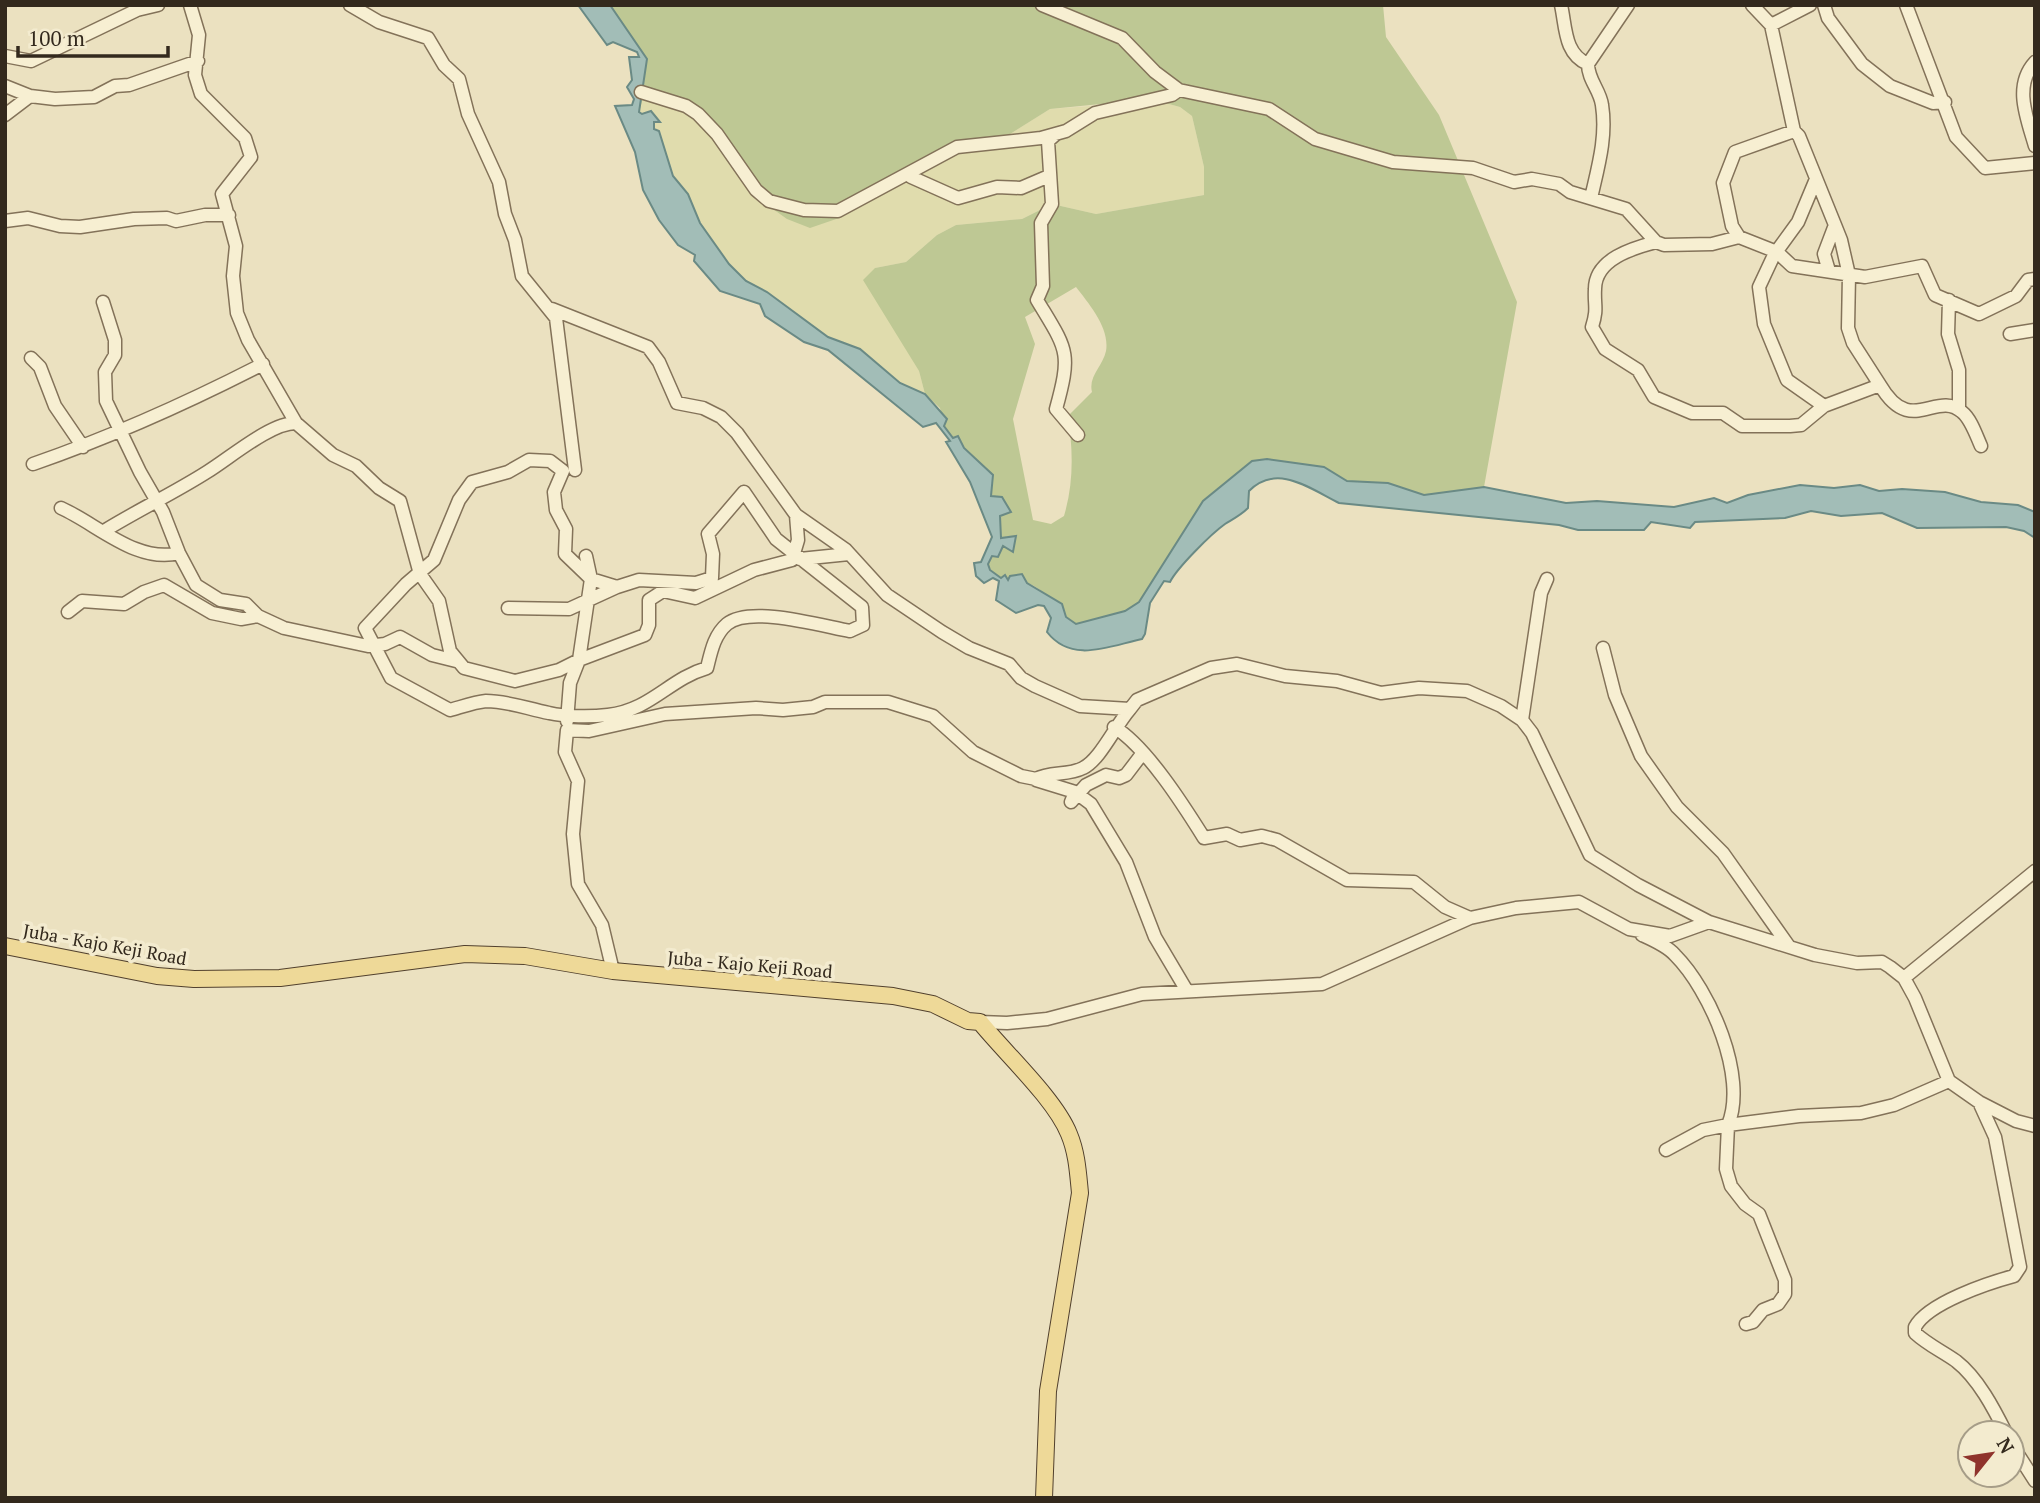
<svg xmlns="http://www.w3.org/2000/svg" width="2040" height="1503" viewBox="0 0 2040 1503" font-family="'PT Serif',serif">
	<rect width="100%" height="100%" fill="#ebe1c0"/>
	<path fill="#e0dcad" d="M643,94L682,106L696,118L717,143L734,171L861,201L936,163L1007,136L1050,109L1158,101L1180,107L1192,116L1204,167V195L1096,214L1052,204L1022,219L956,225L937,235L906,262L875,268L901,340L919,371L925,394L900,383L860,349L828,337L767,292L746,281L729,264L700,223L688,194L673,176L654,129V122H659L639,112Z"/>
	<path fill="#bec894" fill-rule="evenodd" d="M610,5H1383L1386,37L1439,115L1517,302L1484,487L1424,495L1388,483L1347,481L1324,467L1267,459L1252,461L1203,501L1139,602L1125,611L1076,624C1058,613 1050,593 1030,584C1016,578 994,583 988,564C994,553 1003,547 1008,536L1001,539L999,516L1003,515L999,499L991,496L992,475L964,448L958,437L953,438L944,426L940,408L925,394L919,371L863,280L875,268L906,262L937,235L956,225L1022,219L1052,204L1096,214L1204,195V167L1192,116L1180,107L1158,101L1109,106L1101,104L1050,109L1007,136L936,163L861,201L842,217L810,228L787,219L753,195L717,143L682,106L644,94L639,112L647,59ZM1076,287C1089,304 1110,328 1106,351C1103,366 1088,376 1092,392L1068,416C1073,450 1074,482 1064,516L1051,524L1033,520L1013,419L1035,344L1025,317Z"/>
	<path fill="#a2bdb7" stroke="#6a8a85" stroke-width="2" d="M578,5H610L647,59L639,112L642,114L651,111L660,122H654V129L659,131L673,176L688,194L700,223L729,264L746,281L767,292L828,337L860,349L900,383L925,394L947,419L944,426L953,438L958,436L964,448L993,475L991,496L1002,497L1011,512L1000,516L1001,538L1016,536L1013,552L1003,546L998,557L992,556L988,564L990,570L1001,578L1005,575L1008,580L1010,576L1022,574L1027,583L1062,604L1066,617L1076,624L1125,611L1139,602L1203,501L1252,461L1267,459L1324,467L1347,481L1388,483L1424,495L1484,487L1566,503L1597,501L1674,507L1714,498L1727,503L1748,495L1800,485L1834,488L1860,485L1879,491L1902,489L1945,492L1981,502L2018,505L2035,512V538L2024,531L2006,527L1917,528L1882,513L1841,516L1811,511L1785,518L1695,522L1690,528L1651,522L1644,530H1578L1559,525L1339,503C1309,488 1277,463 1249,491L1248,508C1241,515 1233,519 1225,524C1211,534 1177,568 1170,582L1164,581L1150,603L1145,634L1142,639C1109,646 1072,664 1047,632L1051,618L1044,606L1038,605L1016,613L996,600L999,581L993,578L984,583L976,576L974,563L981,562L992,537L970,482L946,442L950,441L936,423L923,427L828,350L804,342L765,316L760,304L720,291L694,261L695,255L678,245L659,220L643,190L635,152L615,106L632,105L634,99L627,87L632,80L629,57H639L637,52L613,42L607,45Z"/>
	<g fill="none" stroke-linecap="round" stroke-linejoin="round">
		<g stroke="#837259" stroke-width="15">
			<path id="minor" d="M190,5L199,35L195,75L201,94L245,138L251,157L222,194L236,246L233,276L237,313L248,340L296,423L333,455L356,466L379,488L400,501L420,574L439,601L450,651L464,668L515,681L559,670L579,660L591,579L586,556
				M350,5L379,22L428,38L444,65L459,79L468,114L499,182L505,214L515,240L522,276L556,318L575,470
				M1042,5L1122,38L1155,72L1179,90L1269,109L1315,139L1393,162L1473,168L1514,182L1532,179L1559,184L1570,192L1626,209L1656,242L1664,245L1712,244L1739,237L1777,252L1792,266L1865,277L1922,266L1935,295L1979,314L2016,296L2028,280L2035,279
				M1561,5C1566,27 1564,54 1588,64
				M1752,5L1771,25L1794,131L1799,136L1835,225L1824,254L1829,271
				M1824,5L1828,18L1862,64L1890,86L1933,103L1945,102
				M1906,5L1956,137L1985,168L2035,163
				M1771,25L1810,5
				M5,56L31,61L137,10L158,5
				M2035,62C2013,86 2027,118 2035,146
				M5,86L30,96L55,99L94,97L115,86L129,85L198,61
				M641,92L686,106L698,114L717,134L756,190L769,201L804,210L838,211L957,147L1041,138L1066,131L1095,113L1172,95L1179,90
				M5,115L30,96
				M1056,134L1048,141L1052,204L1041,223L1043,286L1037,300C1067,350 1072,351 1056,409L1078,435
				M911,177L958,198L997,187L1021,188L1049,176
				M1816,179L1798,222L1774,255L1759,287L1764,324L1787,380L1824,406L1880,385C1911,438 1936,389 1962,412C1971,419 1976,435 1981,446
				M1591,198C1598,167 1607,137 1602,105C1600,90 1588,80 1588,64L1628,5
				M5,221L28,218L60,226L80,227L134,219L167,218L176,221L205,215H229
				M1835,225L1841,240L1849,275L1848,328L1853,343L1880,385
				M1739,237L1732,226L1723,183L1735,152L1794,131
				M1656,242C1633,248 1595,259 1595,289C1594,306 1598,308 1592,327L1605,349L1638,370L1654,397L1692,413H1723L1742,426H1790L1801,425L1824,406
				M1949,300L1948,334L1959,370V408
				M103,302L115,340V355L105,372L106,401L140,472L163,512L179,553L196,585L220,600L246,604L258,616
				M552,309L648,347L659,362L677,403L703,408L721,417L737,433L796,515L846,550L887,595L942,632L969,648L1009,664L1021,678L1035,686L1080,706L1130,709L1137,700L1211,668L1237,664L1285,676L1337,681L1381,693L1419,688L1467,691L1501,706L1522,720
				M2010,334L2035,330
				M31,358L40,367L55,406L83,447
				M529,460L550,461L563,471L554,492L556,510L566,529L565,554L591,579L617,587L639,580L696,583L712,578L713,554L708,534L744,492L776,539L862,607L863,625L850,631C822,626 750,605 727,624C714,635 711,652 707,668C669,679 651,710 608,715C591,717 566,717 549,713C528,709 508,701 486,701C475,702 461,707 450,710L391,678L365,628L406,584L434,560L459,500L472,482L508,472Z
				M33,464C111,437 189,402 263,364
				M61,508C97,524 137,564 179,553
				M104,531C138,510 174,493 207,472C230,458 270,423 296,423
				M800,559L849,554
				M1547,579L1541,593L1522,720L1532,733L1590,855L1638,885L1709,922L1815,955L1857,963L1882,962L1890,967L1904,978L1915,998L1949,1081L1979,1102L2016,1121L2035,1126
				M508,608L569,609L617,587
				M68,612L82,601L124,604L144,592L164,585L212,613L241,619L258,616L284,628L368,646L385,644L400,637L432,655L456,661
				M1603,648L1615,695L1641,756L1677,807L1723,853L1788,945
				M567,721L570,683L579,660L645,635L649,625V600L663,591L695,598L754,570L792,560L798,540L796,515
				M1114,727C1146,746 1184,806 1204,838L1227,834L1240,840L1262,836L1277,840L1347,880L1414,882L1445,907L1470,918
				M1036,780L1075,792L1091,804L1126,862L1155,937L1187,991
				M1075,792L1071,802L1086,785L1106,775L1119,778L1126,775L1142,754
				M1642,935C1653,940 1667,946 1675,955C1710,990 1748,1077 1728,1125L1799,1116L1861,1113L1894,1105L1949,1081
				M613,971L602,925L578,884L573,834L578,781L565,752L567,730L589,731L665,714L756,708L783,710L813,707L825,702H888L933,716L973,752L1021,776L1036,779C1050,771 1068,776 1083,768C1100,760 1115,726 1130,709
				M1904,978L2035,871
				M980,1022L1007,1023L1047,1019L1142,994L1322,984L1470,918L1516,908L1579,902L1629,929L1670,936L1709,922
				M1979,1102L1995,1137L2020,1267L2014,1276C1988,1283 1928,1303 1915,1327V1333C1928,1345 1942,1351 1956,1361C1978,1378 1994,1409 2006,1433
				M1666,1150L1703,1130L1728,1125L1726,1169L1731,1186L1745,1204L1759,1214L1785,1280V1294L1778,1304L1763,1310L1753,1322L1746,1324
				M2012,1445L2035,1481"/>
		</g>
		<g stroke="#51402d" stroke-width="18">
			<path id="major" d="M5,946L157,976L194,979L280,978L465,954L525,956L613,971L893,996L933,1004L968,1021L980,1022C1005,1053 1055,1099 1069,1134C1077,1153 1078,1173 1080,1193L1048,1391L1044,1498"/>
		</g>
		<use href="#minor" stroke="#f7efd2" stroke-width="12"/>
		<use href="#major" stroke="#eed998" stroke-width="16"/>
	</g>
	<g text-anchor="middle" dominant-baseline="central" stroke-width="7" stroke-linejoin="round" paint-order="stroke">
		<g font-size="18" fill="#33291d" stroke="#f3ebcf">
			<text transform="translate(105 944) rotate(10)">Juba - Kajo Keji Road</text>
			<text transform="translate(750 964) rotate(5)">Juba - Kajo Keji Road</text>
		</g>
	</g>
	<rect width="2040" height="1503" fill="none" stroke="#33291d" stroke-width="14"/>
	<g transform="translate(1991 1454) rotate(60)"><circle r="33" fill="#f3ebcf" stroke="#a69d88" stroke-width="2"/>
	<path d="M0-5L12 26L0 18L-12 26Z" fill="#8f332c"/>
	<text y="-10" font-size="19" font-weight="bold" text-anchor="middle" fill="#33291d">N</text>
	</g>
	<path d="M18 46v10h150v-10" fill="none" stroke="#33291d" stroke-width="3.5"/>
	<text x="28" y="46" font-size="21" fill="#33291d" stroke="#f3ebcf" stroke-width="5" paint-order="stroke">100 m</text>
</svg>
